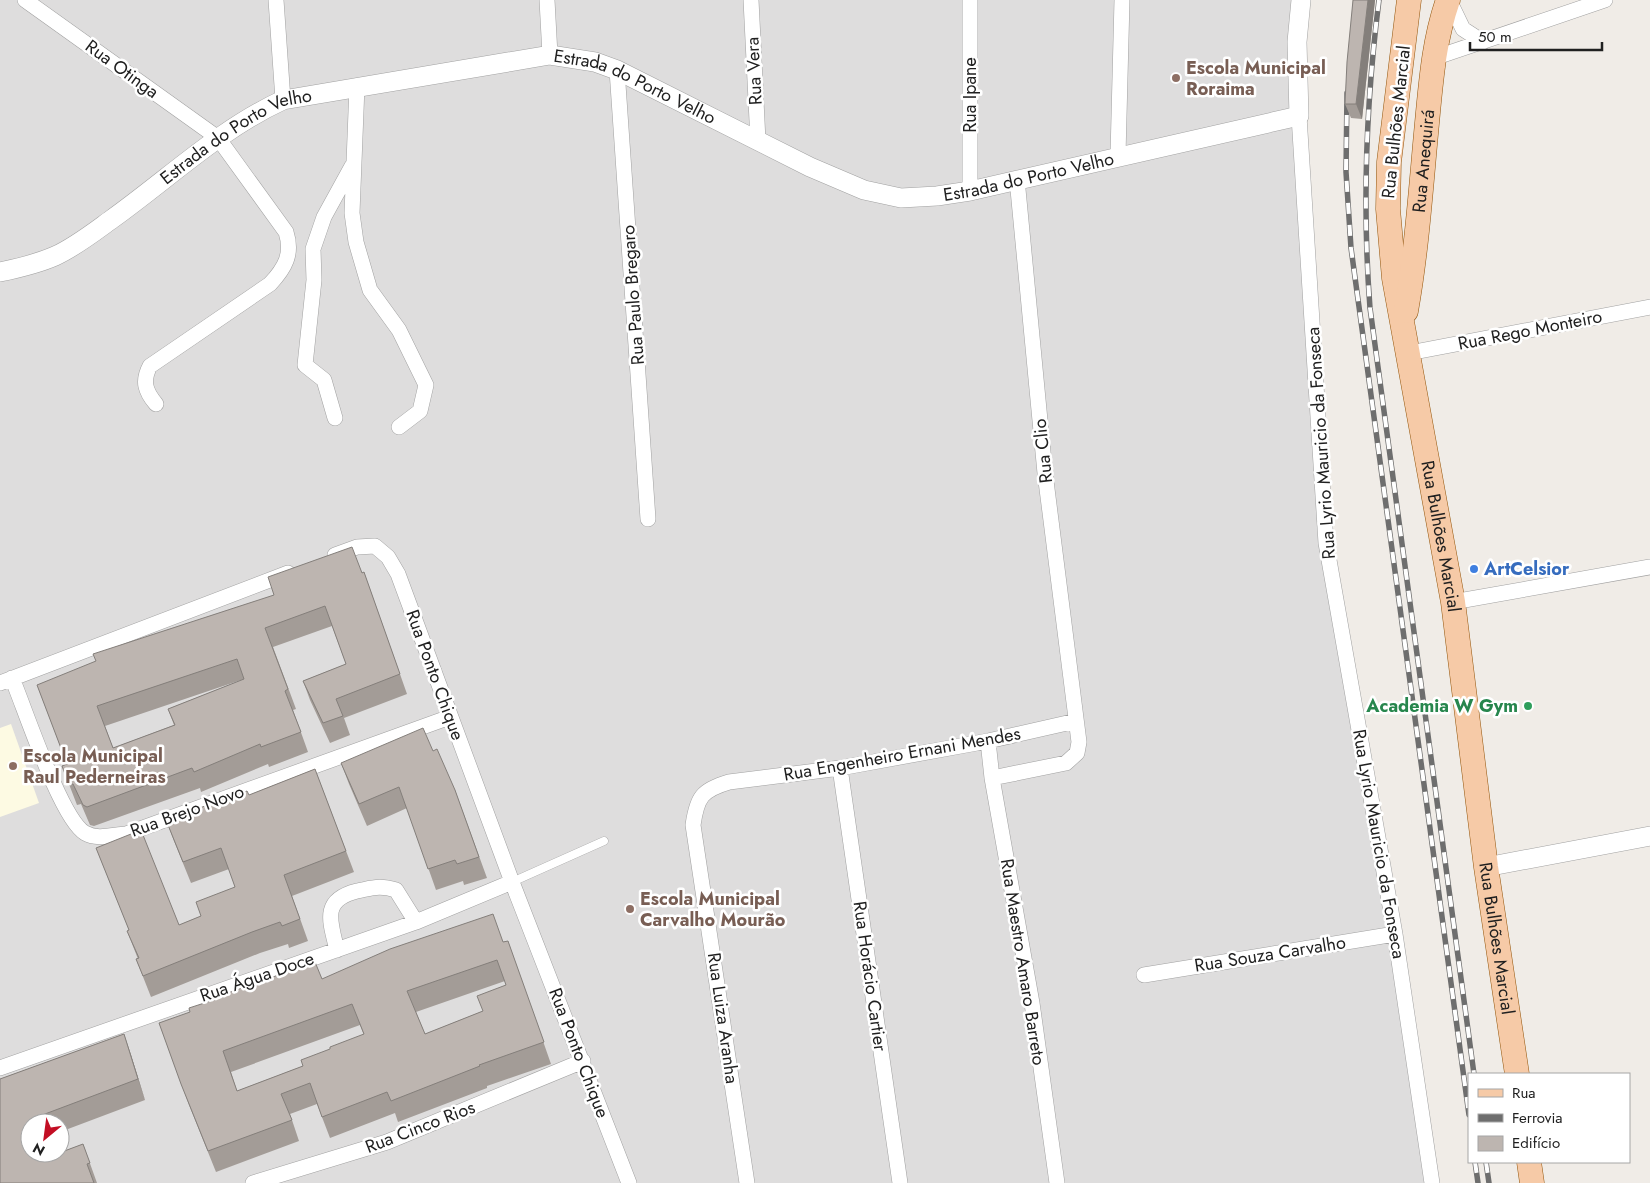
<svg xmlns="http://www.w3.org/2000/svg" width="1650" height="1183" viewBox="0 0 1650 1183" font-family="Jost,sans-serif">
	<rect width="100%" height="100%" fill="#f0ece7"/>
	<path fill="#dedddd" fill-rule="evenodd" d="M0,0H1303L1299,116L1326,543L1432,1183H0ZM30,1123H60V1153H30Z"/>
	<path fill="#fdfae3" d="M11,724L39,803L0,817V728Z"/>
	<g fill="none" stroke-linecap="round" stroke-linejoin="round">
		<g stroke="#a1a1a1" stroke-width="9">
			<path id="service" d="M512,882L604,841"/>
		</g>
		<g stroke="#a1a1a1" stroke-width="16">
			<path id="minor" d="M25,0L218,138L286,232C293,254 285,268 270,284L150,366C142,381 145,391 156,404
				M276,0L283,100
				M547,0L550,55
				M751,0L758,141
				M1449,0L1463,29L1483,42
				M1434,58L1605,0
				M617,70L648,519
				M357,86L352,213L356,242L370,290L399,330L426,385L420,411L399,427
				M1299,116L1326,543L1395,934L1432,1183
				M1118,155L1122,0
				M970,191V0
				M1409,353L1650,307
				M335,418L324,380L305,365L314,280L313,249L324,217L352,166
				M335,555L357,547L375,546L388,557L398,574L512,882L629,1183
				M1453,602L1650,567
				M12,678C25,709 61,819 85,833C97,840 112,835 126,834L450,717
				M0,683L288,573
				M988,741L992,778L1032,1003L1057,1183
				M840,768L900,1183
				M992,778L1066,763L1077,753L1079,742L1045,473L1017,179
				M337,950C330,921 321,900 357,891C373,888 379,885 396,890L416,922
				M1144,975L1395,934
				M0,1068L416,922L512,882
				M253,1183L387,1142L583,1061
				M747,1183L693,825C697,797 702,790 729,782L840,768L988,741L1076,721"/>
		</g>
		<g stroke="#a1a1a1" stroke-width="20">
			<g id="tertiary">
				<path id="s1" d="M0,272C19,268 37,264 55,256C75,247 94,232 112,219C168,179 220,129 283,100L550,55L595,62L617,70L810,167L864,190L901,198L937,196L970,191L1299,116L1297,42L1301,0"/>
				<path d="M1486,867L1650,836"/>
			</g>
		</g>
		<g stroke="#92540a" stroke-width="25">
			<g id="primary">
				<path id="s2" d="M1409,0L1389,162L1388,209L1394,278L1453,602L1486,867L1517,1074"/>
				<path id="s3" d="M1406,311C1417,249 1421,186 1427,123C1431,81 1434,40 1448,0"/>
				<path d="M1529,1162L1532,1183"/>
			</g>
		</g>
		<use href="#service" stroke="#fff" stroke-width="8"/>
		<use href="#minor" stroke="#fff" stroke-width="15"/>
		<use href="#tertiary" stroke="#fff" stroke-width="19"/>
		<use href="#primary" stroke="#f6caa7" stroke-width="24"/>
		<g stroke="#6e6e6e" stroke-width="5.5">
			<path id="rail" d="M1379,0C1366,103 1362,204 1370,308L1474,1074
				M1347,93L1346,172L1351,248L1469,1115
				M1475,1162L1478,1183
				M1486,1162L1489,1183"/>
		</g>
		<use href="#rail" stroke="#fff" stroke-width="4" stroke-dasharray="11" stroke-linecap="butt"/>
	</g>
	<path fill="#a39c97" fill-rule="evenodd" d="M1353,0H1375L1362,119L1351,118L1345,104Z
		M364,572L407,694L344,718L350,735L330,743L310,700L303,681L346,664L332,626L273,647L296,709L293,710L308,752L269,767L268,764L201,792L200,788L94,826L90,825L81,804L77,805L62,766L67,764L37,685ZM244,679L168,709L174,725L113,748L105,726Z
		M433,751L455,790L487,878L464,885L463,881L436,890L407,808L367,826L349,784L341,763Z
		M315,769L354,872L292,896L308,941L289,948L288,944L260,953L151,997L136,959H138L127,931L129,930L96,848L179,925L201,916L235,887L229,869L191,883L174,841L166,820L249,795Z
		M508,941L551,1064L487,1086V1088L398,1122L395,1113L330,1138L317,1104L290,1114L299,1141L216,1172L189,1105L159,1023L322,979L503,942ZM505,981L506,985L483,1011L425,1034L416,1012ZM360,1025L364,1035L303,1066L237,1091L231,1072Z
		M124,1034L131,1055L145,1100L60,1132V1123H30L43,1159L83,1144L97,1183H0V1079Z"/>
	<path fill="#847f7b" d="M1368,0H1375L1362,119L1356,104Z
		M124,1034L131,1055L145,1100L138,1079Z"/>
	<path fill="#bdb5b0" stroke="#847f7b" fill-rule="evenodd" d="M1353,0H1368L1356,104H1345L1347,62Z
		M352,547L362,573L364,572L400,674L336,699L343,716L323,723L303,681L346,664L325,606L265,628L288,689L285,691L301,732L261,747L260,744L194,772L192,768L87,807L83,805L73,784L69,785L62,766L67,764L37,685L96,661L93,654L274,595L268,577ZM237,659L244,679L168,709L175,725L113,748L97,706Z
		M423,728L433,751L437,749L455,790L479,857L457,864L455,860L428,869L399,787L359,804L341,763Z
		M315,769L346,851L284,875L300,919L282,926L280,922L252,932L143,976L136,959L139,958L127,931L129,930L96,848L141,830L179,925L201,916L196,902L235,887L221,848L183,862L166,820L247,791L249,795Z
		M493,914L503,942L508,941L544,1042L479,1065L480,1066L391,1101L387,1092L322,1117L310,1083L281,1094L292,1120L208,1151L181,1084L159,1023L190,1012L189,1008L226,996L225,994L315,962L322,979L390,949ZM497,960L506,985L477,996L483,1011L425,1034L407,991ZM352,1004L364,1034L330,1047V1049L301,1060L303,1066L237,1091L223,1051Z
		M124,1034L138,1079L29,1120L30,1123V1153H40L43,1159L83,1144L90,1163L87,1164L94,1183H0V1079Z"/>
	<g fill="#8d6e63" stroke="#fff" stroke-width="2">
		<circle cx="1176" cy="78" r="5"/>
		<circle cx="13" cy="766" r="5"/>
		<circle cx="630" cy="909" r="5"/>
	</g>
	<circle fill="#3f7fe0" stroke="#fff" stroke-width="2" cx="1474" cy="569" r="5"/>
	<circle fill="#2e9e5b" stroke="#fff" stroke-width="2" cx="1528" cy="706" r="5"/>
	<g text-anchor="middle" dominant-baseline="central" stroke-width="5" stroke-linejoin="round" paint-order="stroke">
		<g font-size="18" font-weight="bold" fill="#785e54" stroke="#fff" text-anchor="start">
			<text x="1186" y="68">Escola Municipal<tspan x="1186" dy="21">Roraima</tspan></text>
			<text x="23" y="756">Escola Municipal<tspan x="23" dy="21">Raul Pederneiras</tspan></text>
			<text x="640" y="899">Escola Municipal<tspan x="640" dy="21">Carvalho Mourão</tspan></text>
		</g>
		<g font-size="18" fill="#202020" stroke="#fff">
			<text transform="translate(122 69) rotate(36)">Rua Otinga</text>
			<text transform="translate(754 71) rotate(-93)">Rua Vera</text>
			<text stroke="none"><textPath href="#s1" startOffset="696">Estrada do Porto Velho</textPath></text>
			<text transform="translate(970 95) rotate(-90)">Rua Ipane</text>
			<text transform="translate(1396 122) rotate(-84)">Rua Bulhões Marcial</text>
			<text stroke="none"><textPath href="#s1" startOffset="276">Estrada do Porto Velho</textPath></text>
			<text stroke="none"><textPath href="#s3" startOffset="151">Rua Anequirá</textPath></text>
			<text stroke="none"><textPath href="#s1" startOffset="1116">Estrada do Porto Velho</textPath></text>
			<text transform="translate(633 295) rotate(-94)">Rua Paulo Bregaro</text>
			<text transform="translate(1530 330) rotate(-11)">Rua Rego Monteiro</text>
			<text transform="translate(1321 443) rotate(-94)">Rua Lyrio Mauricio da Fonseca</text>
			<text transform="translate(1043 451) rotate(-96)">Rua Clio</text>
			<text stroke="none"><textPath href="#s2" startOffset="542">Rua Bulhões Marcial</textPath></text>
			<text transform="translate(435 675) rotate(70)">Rua Ponto Chique</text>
			<text transform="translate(902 754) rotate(-10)">Rua Engenheiro Ernani Mendes</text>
			<text transform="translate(187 811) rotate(-20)">Rua Brejo Novo</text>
			<text transform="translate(1379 844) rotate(80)">Rua Lyrio Mauricio da Fonseca</text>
			<text stroke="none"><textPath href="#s2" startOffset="948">Rua Bulhões Marcial</textPath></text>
			<text transform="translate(1270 954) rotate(-9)">Rua Souza Carvalho</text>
			<text transform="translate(1023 962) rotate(81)">Rua Maestro Amaro Barreto</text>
			<text transform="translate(870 976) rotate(82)">Rua Horácio Cartier</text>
			<text transform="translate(257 977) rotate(-19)">Rua Água Doce</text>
			<text transform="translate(723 1018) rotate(82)">Rua Luiza Aranha</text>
			<text transform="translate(579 1053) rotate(69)">Rua Ponto Chique</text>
			<text transform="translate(420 1127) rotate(-21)">Rua Cinco Rios</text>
		</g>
		<g font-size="18" font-weight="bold" fill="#366cbe" stroke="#fff" text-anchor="start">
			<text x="1484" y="569">ArtCelsior</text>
		</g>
		<g font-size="18" font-weight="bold" fill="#27864d" stroke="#fff" text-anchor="end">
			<text x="1518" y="706">Academia W Gym</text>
		</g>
	</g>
	<rect x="1468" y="1073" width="162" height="90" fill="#ffffff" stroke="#a6a6a6"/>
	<rect x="1478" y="1089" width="25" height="8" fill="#f6caa7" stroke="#a6a6a6"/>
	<text x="1512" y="1098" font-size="15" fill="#202020">Rua</text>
	<rect x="1478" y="1114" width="25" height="8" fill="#6e6e6e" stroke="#a6a6a6"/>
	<text x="1512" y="1123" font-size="15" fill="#202020">Ferrovia</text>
	<rect x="1478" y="1136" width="25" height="15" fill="#bdb5b0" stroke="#a6a6a6"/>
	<text x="1512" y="1148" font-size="15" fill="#202020">Edifício</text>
	<g transform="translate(45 1138) rotate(209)"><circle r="24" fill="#ffffff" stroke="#a6a6a6"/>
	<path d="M0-4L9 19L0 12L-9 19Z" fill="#c30e24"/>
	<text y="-8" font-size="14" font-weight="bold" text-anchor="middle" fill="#202020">N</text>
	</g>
	<path d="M1470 42v8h132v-8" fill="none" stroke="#202020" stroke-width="2.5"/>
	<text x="1478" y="42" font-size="15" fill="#202020" stroke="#ffffff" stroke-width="4" paint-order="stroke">50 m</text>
</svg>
